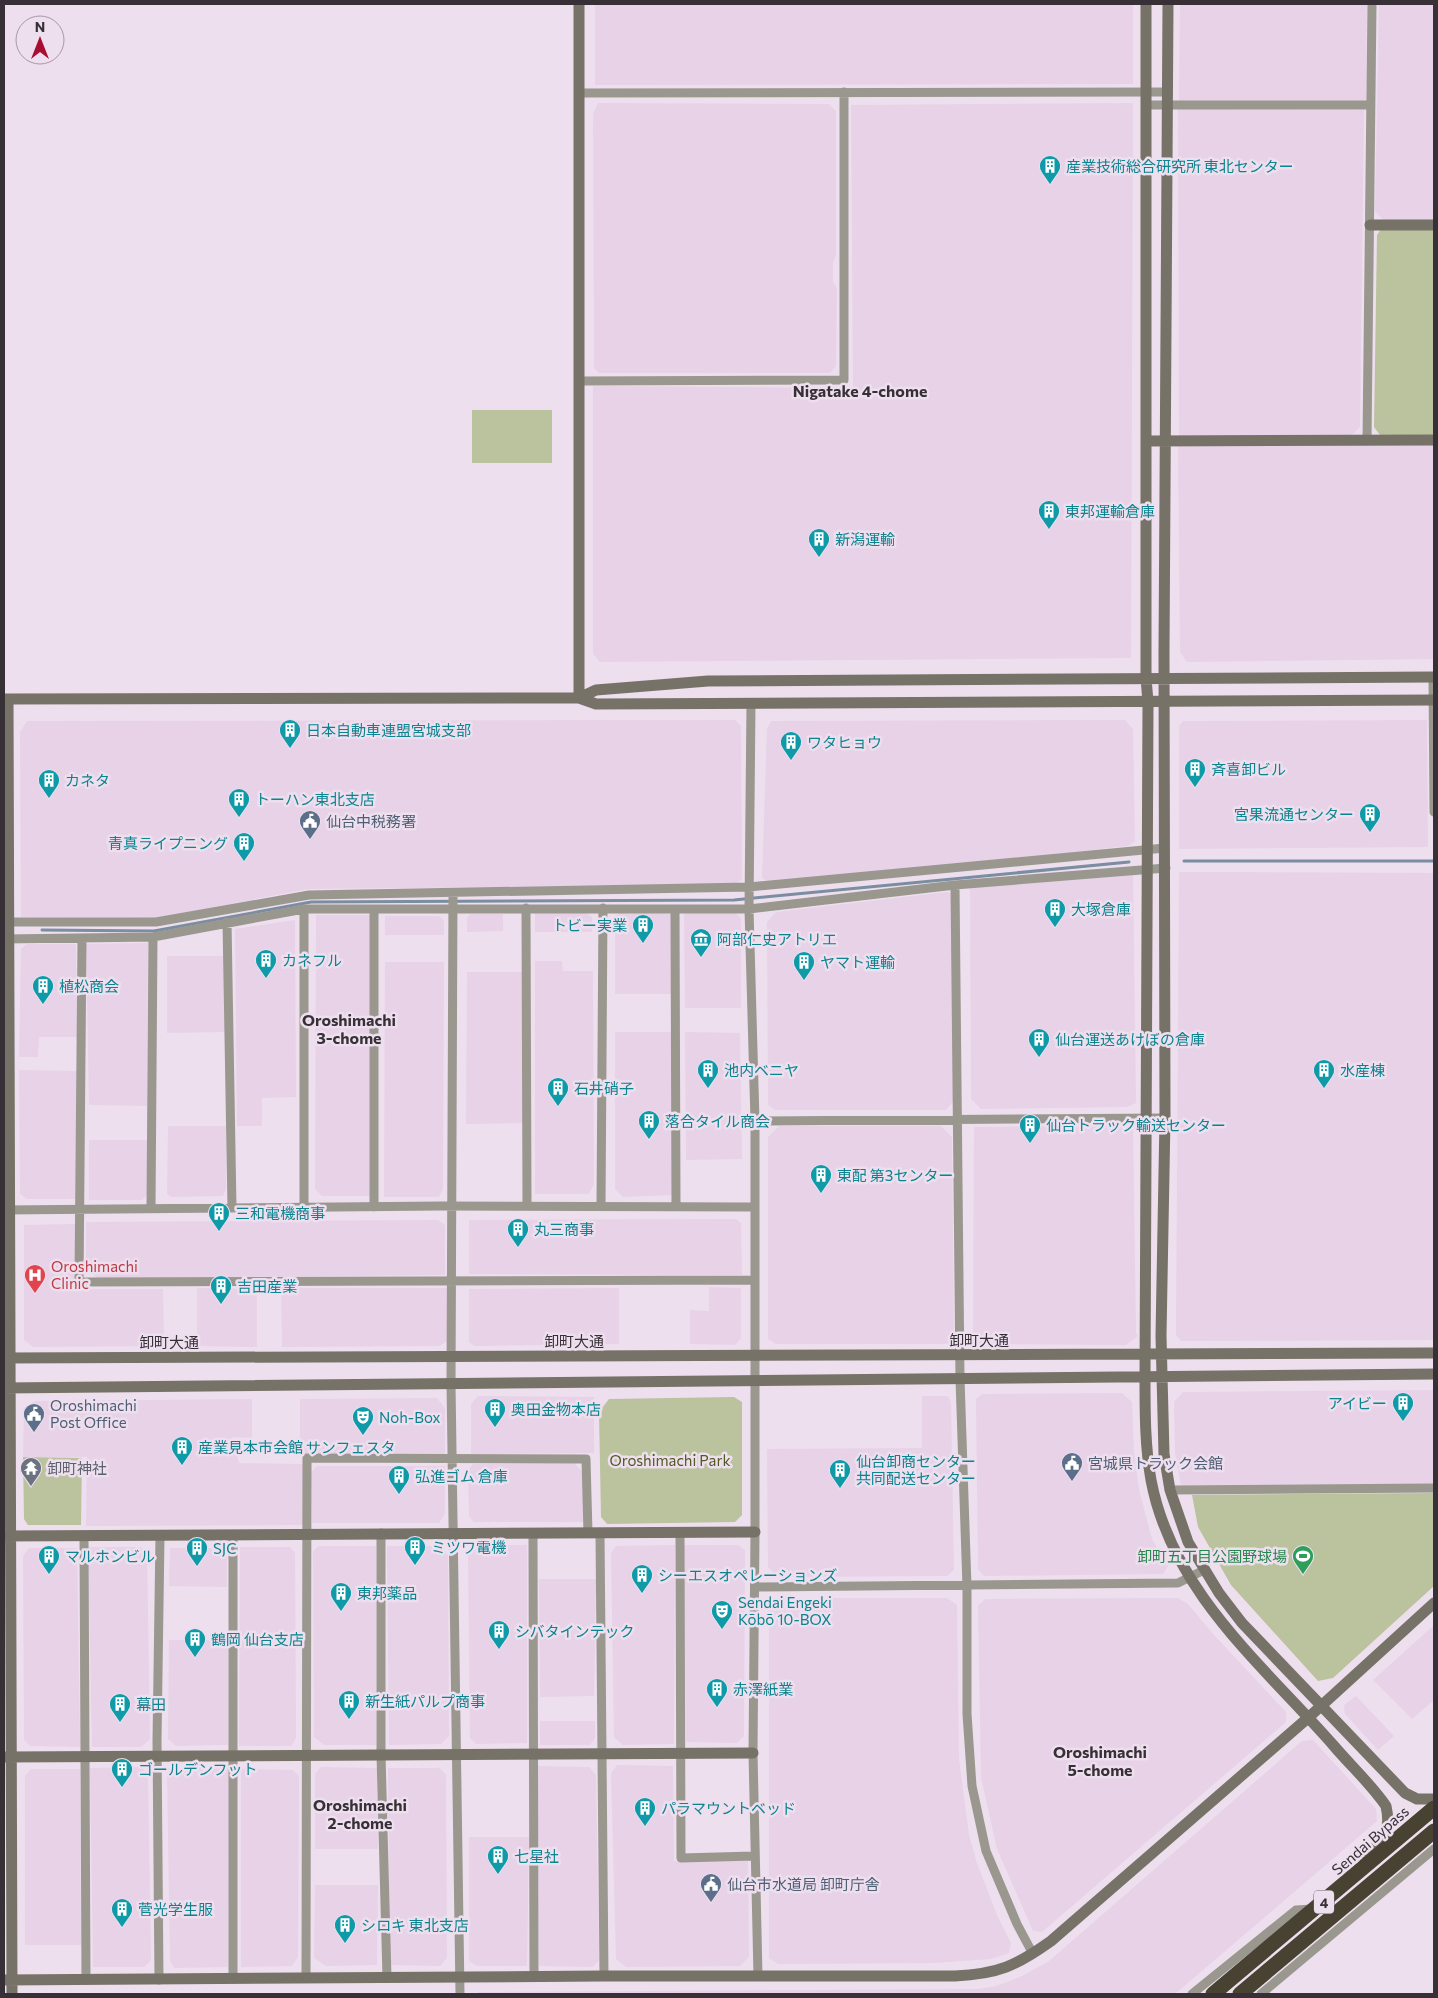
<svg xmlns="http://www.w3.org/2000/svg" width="1438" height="1998" viewBox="0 0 1438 1998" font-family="Commissioner,'Noto Sans JP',sans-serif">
	<rect width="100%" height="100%" fill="#eedfee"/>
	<path fill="#e7d2e7" d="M595,4H1133V84L595,85Z
		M1180,4H1367L1366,102H1179Z
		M1379,4H1434V220H1383L1375,211Z
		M598,103L829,104L836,111V255L833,263V282L837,288L836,366L830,373H599L594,368L593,114Z
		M1133,103L1131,658L600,662L593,654V386L853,388L851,105Z
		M1178,109L1364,110L1360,427L1352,435L1179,436Z
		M1178,444H1434V659L1187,662L1180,652Z
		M735,720L741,726L742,879L736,885L308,889L156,918L21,917L20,732L27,721Z
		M1125,720L1133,729L1135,841L1128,846L771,884L762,878L767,729L771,721Z
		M1427,720L1428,847L1179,849V726L1183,721Z
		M1179,872L1434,873V1340L1181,1341L1176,1335Z
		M1133,875L1136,1103L1127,1107L981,1109L971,1099L970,888Z
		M947,892L952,894L954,1100L946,1110H775L768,1105L767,922L776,912Z
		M671,912L672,994H615V917L619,913Z
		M684,912H734L741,918V1008H685Z
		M535,913H587L592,917V932H535Z
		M470,914H503V931L467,932V918Z
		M316,915H372V1196H322L315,1189Z
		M385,916H439L444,921V935H385Z
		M295,920L296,1097L262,1098V1126H237L235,929Z
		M148,943L147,1106L89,1105L86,944Z
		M27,944H76L77,1037H39L38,1057H19L21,949Z
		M167,956H224L225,1032L167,1033Z
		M535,961H562L563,971H593L594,1184L589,1194H535Z
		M385,962H444L443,1189L439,1197H384Z
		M467,972H524V1123L466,1124Z
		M615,1032H672L673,1195L623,1197L615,1189Z
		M685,1032L740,1033L742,1159L686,1160Z
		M19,1070L77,1071L78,1199H27L20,1194Z
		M1133,1125L1136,1333L1138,1336L1126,1345L980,1344L973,1339L974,1127Z
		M168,1126H226V1189L223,1196L171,1197L167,1194Z
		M779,1126H941L952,1137L954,1337L947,1344H776L768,1339V1137Z
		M89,1140H147L149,1193L142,1200H89Z
		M736,1219L741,1223L742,1275L469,1274V1220Z
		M438,1220L445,1225V1275L97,1278L86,1269V1222Z
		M75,1224L76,1289H163L164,1346L33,1347L24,1340V1225Z
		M709,1287L741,1288V1338L735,1345L690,1344V1310L709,1311Z
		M197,1288L257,1289V1347L197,1346Z
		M281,1288H447L448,1341L439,1346L282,1347Z
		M619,1288V1344L474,1346L469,1342V1289Z
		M1434,1390V1484L1181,1485L1175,1453L1174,1402L1183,1392Z
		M1122,1393L1132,1402L1134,1452L1139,1490L1152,1539L1168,1566L1163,1574L984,1576L978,1569L976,1399L982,1394Z
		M478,1396L594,1397V1453L471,1454V1404Z
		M922,1396H948L951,1402L954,1570L947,1576L778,1577L768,1567L767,1449L922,1448Z
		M437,1398L445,1408V1454H300V1399Z
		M252,1399V1438L232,1437L239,1463L303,1464V1525L86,1526L87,1457H23L24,1408L35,1401Z
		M574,1463L583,1473V1522H474L469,1517L468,1470L473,1464Z
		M317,1466H445V1514L439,1523H312L311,1472Z
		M475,1545H527V1743L476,1744L470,1738L468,1552Z
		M675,1545L674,1744L623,1745L614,1737L611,1553L616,1546Z
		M684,1545H738L745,1550L744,1736L737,1743L686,1742Z
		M319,1546H376V1745H324L314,1737L313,1551Z
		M387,1546H439L448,1555L449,1736L441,1744L389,1745Z
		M88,1547H140L147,1552L150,1739L141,1747H92Z
		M240,1547H290L295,1553L296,1738L291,1746H239Z
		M29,1548H77L80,1747L30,1746L24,1740L23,1556Z
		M170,1548H227V1587L169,1586Z
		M539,1579H596L594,1696L540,1697Z
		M775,1598H947L957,1605L959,1759L969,1835L977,1863L997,1915L1011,1943L1009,1953L991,1959L935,1963L778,1964L769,1958V1606Z
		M1178,1598L1188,1604L1214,1635L1286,1712V1722L1042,1932L1033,1931L997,1849L981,1778L978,1606L985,1599Z
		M1434,1625V1700L1412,1719L1373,1680Z
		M169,1640H228V1745L176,1746L168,1739Z
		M1356,1696L1394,1736L1378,1750L1345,1714L1344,1705Z
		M540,1721H595V1738L590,1745H540Z
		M1313,1740L1376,1809L1377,1821L1175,1994H477L478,1992L978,1989L996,1986L1020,1977L1049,1961L1302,1741Z
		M617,1765L673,1766L674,1861L748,1860L749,1957L740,1966L626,1967L616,1959L611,1773Z
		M537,1766L589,1767L596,1775L599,1960L593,1967L539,1966Z
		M140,1767L148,1774L151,1960L144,1967H93L90,1768Z
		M321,1767L377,1768L378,1849H315V1774Z
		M167,1768H229L228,1967L174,1968L170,1961Z
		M388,1768H440L446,1775L447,1958L440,1966L390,1965Z
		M31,1769H80L81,1945H25V1776Z
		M241,1769L293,1770L299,1776L298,1957L292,1966L241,1967Z
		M469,1837H529L527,1966H477L469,1961Z
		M315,1885H378L377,1965L326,1966L314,1958Z"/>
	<path fill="#bac29e" d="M1381,229H1434V435H1380L1374,427L1377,235Z
		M472,410H552V463H472Z
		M734,1397L742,1402V1515L735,1522L607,1524L601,1517L599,1412L609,1399Z
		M23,1457L82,1458L81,1525H28L24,1519Z
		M1434,1493V1586L1333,1678L1318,1681L1231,1585L1198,1527L1192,1495Z"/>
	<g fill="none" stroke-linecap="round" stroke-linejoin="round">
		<path stroke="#7a8da1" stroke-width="3" d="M1184,861H1434
			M42,930L154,931L311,902L734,900L1129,862"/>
		<path stroke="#9a978f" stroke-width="9" d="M579,93L1167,92
			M1146,105H1371
			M579,381L844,380V92
			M1367,440L1372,4
			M1433,677L1434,812
			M751,703L749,909L755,1121V1532L753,1753L758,1976
			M955,885L960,1379L967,1587V1714L972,1786L986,1851L1017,1924L1033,1954
			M453,893L451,1384L460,1994
			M526,908L527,1206
			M675,909L676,1206
			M374,911V1207
			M4,922H156L309,895L749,887L1165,848
			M227,922L232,1208
			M82,938L79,1282L754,1280
			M4,939L153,937L304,909H749L955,885L1166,868
			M755,1121L1165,1118
			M601,1206L603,908
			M304,1207V909
			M151,1208L153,937
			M4,1210L441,1206L755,1207
			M1170,1490L1434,1488
			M680,1532L681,1858L754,1856
			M381,1533V1755L387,1978
			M533,1533L534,1977
			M600,1533L604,1976
			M233,1535V1979
			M84,1536L86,1980
			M755,1587L1178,1583L1204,1570
			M306,1978L307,1458L586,1459L588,1533
			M159,1980L157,1741L160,1536
			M1192,1994L1296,1910L1312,1909
			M1261,1994L1434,1849"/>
		<path stroke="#777267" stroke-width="11" d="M1146,4V678L1148,702L1145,1378C1145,1412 1145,1447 1151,1480C1172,1592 1263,1665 1334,1746C1351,1766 1371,1784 1386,1806C1392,1833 1382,1840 1365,1859
			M1168,4L1164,652L1165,1118L1161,1336L1164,1454L1170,1490L1188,1542L1219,1593L1242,1623L1405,1793L1417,1799H1434
			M1370,225H1434
			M1146,441L1434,440
			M579,698L596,690L708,681L1434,677
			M579,698V4
			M4,699L579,698L596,704L1434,700
			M8,699L12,1994
			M4,1358L1434,1353
			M4,1388L1434,1374
			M4,1536L755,1532
			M4,1757L753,1753
			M4,1980L604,1976H955C998,1974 1016,1966 1051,1941L1309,1717L1434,1603"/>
		<path stroke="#484232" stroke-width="15" d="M1213,1994L1434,1808
			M1240,1994L1434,1831"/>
	</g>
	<defs>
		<g id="building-pin" transform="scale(1.125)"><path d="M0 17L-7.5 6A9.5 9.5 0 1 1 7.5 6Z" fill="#0f9aa8" stroke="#eedfee"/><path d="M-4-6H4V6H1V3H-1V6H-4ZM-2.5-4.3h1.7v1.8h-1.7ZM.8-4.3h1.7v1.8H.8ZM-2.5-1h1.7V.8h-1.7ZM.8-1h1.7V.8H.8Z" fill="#fff"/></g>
		<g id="civic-pin" transform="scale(1.125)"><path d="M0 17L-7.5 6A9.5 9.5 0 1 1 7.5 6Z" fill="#5c6f8a" stroke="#eedfee"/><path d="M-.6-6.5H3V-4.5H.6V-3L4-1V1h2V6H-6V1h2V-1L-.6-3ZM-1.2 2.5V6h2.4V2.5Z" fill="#fff"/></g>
		<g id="museum-pin" transform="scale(1.125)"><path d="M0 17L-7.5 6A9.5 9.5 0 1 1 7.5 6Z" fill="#0f9aa8" stroke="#eedfee"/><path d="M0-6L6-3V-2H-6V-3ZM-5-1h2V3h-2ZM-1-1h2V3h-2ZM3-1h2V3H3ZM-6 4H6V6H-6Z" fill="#fff"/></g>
		<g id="hospital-pin" transform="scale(1.125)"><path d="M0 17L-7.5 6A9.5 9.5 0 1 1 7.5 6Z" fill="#e0444e" stroke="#eedfee"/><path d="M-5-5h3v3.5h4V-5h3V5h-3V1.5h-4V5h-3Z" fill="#fff"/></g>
		<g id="theatre-pin" transform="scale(1.125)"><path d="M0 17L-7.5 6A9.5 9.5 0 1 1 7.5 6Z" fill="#0f9aa8" stroke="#eedfee"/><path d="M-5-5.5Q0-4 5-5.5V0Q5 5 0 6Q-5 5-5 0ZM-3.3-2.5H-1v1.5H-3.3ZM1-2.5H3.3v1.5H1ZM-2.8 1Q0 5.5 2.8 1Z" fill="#fff"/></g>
		<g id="temple-pin" transform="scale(1.125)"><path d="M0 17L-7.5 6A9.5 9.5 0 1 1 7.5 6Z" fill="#6b7280" stroke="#eedfee"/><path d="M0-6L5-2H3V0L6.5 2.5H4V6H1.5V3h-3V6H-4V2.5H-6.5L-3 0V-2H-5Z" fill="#fff"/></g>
		<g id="stadium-pin" transform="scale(1.125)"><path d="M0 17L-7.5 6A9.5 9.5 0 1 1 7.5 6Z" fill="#2e9e5b" stroke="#eedfee"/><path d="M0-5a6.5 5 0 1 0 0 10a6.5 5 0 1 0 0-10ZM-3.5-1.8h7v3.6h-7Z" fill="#fff"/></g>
	</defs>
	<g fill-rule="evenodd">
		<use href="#building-pin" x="1050" y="166"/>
		<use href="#building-pin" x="1049" y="511"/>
		<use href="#building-pin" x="819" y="539"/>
		<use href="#building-pin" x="290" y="730"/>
		<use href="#building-pin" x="791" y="742"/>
		<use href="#building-pin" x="1195" y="769"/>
		<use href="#building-pin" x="49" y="780"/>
		<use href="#building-pin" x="239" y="799"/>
		<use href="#building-pin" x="1370" y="814"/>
		<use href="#civic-pin" x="310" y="821"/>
		<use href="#building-pin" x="244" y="843"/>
		<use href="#building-pin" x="1055" y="909"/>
		<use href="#building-pin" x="643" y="925"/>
		<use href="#museum-pin" x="701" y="939"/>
		<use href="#building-pin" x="266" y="960"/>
		<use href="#building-pin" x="804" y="962"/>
		<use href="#building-pin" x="43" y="986"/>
		<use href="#building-pin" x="1039" y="1039"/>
		<use href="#building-pin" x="708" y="1070"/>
		<use href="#building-pin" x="1324" y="1070"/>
		<use href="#building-pin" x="558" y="1088"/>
		<use href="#building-pin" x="649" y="1121"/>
		<use href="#building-pin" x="1030" y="1125"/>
		<use href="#building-pin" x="821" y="1175"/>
		<use href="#building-pin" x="219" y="1213"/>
		<use href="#building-pin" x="518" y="1229"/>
		<use href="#hospital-pin" x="35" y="1275"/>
		<use href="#building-pin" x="221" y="1286"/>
		<use href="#building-pin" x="1403" y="1403"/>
		<use href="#building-pin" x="495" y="1409"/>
		<use href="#civic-pin" x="34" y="1414"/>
		<use href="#theatre-pin" x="363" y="1417"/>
		<use href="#building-pin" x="182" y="1447"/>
		<use href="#civic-pin" x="1072" y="1463"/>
		<use href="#temple-pin" x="31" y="1468"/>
		<use href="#building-pin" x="840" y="1470"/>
		<use href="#building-pin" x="399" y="1476"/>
		<use href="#building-pin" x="415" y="1547"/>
		<use href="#building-pin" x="197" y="1548"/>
		<use href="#building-pin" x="49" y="1556"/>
		<use href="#stadium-pin" x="1303" y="1556"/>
		<use href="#building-pin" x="642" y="1575"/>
		<use href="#building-pin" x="341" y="1593"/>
		<use href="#theatre-pin" x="722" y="1611"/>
		<use href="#building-pin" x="499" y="1631"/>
		<use href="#building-pin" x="195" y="1639"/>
		<use href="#building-pin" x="717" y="1689"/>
		<use href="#building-pin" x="349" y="1701"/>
		<use href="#building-pin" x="120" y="1704"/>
		<use href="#building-pin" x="122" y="1769"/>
		<use href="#building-pin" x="645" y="1808"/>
		<use href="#building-pin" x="498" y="1856"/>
		<use href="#civic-pin" x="711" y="1884"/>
		<use href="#building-pin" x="122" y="1909"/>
		<use href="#building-pin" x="345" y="1925"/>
	</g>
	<g text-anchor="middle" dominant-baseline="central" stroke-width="5" stroke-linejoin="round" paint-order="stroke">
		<rect fill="#eedfee" stroke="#6e656e" stroke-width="1" x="1314" y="1890.5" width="20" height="23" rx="4"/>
		<g font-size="14" font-weight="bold" fill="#373137">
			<text x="1324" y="1902">4</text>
		</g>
		<g font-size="15" fill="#0d838f" stroke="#eedfee" text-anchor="start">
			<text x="1066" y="166">産業技術総合研究所 東北センター</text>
			<text x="1065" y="511">東邦運輸倉庫</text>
			<text x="835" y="539">新潟運輸</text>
			<text x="306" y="730">日本自動車連盟宮城支部</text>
			<text x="807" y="742">ワタヒョウ</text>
			<text x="1211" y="769">斉喜卸ビル</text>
			<text x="65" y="780">カネタ</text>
			<text x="255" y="799">トーハン東北支店</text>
			<text x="1354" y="814" text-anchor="end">宮果流通センター</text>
			<text x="228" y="843" text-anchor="end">青真ライプニング</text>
			<text x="1071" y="909">大塚倉庫</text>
			<text x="627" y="925" text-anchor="end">トビー実業</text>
			<text x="717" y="939">阿部仁史アトリエ</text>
			<text x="282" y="960">カネフル</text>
			<text x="820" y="962">ヤマト運輸</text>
			<text x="59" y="986">植松商会</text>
			<text x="1055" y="1039">仙台運送あけぼの倉庫</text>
			<text x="724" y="1070">池内ベニヤ</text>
			<text x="1340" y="1070">水産棟</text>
			<text x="574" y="1088">石井硝子</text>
			<text x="665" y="1121">落合タイル商会</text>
			<text x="1046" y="1125">仙台トラック輸送センター</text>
			<text x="837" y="1175">東配 第3センター</text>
			<text x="235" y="1213">三和電機商事</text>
			<text x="534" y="1229">丸三商事</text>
			<text x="237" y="1286">吉田産業</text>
			<text x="1387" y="1403" text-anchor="end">アイビー</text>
			<text x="511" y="1409">奥田金物本店</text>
			<text x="379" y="1417">Noh-Box</text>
			<text x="198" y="1447">産業見本市会館 サンフェスタ</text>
			<text x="856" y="1461">仙台卸商センター<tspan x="856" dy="17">共同配送センター</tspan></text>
			<text x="415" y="1476">弘進ゴム 倉庫</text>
			<text x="431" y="1547">ミツワ電機</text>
			<text x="213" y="1548">SJC</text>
			<text x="65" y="1556">マルホンビル</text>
			<text x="658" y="1575">シーエスオペレーションズ</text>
			<text x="357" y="1593">東邦薬品</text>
			<text x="738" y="1602">Sendai Engeki<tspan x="738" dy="17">Kōbō 10-BOX</tspan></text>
			<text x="515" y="1631">シバタインテック</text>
			<text x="211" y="1639">鶴岡 仙台支店</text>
			<text x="733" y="1689">赤澤紙業</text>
			<text x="365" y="1701">新生紙パルプ商事</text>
			<text x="136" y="1704">幕田</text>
			<text x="138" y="1769">ゴールデンフット</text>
			<text x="661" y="1808">パラマウントベッド</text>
			<text x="514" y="1856">七星社</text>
			<text x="138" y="1909">菅光学生服</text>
			<text x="361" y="1925">シロキ 東北支店</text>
		</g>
		<g font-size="15" fill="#4e5e75" stroke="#eedfee" text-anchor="start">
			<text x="326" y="821">仙台中税務署</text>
			<text x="50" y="1405">Oroshimachi<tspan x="50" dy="17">Post Office</tspan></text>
			<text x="1088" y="1463">宮城県トラック会館</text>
			<text x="727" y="1884">仙台市水道局 卸町庁舎</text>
		</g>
		<g font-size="15" fill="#be3a42" stroke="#eedfee" text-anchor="start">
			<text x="51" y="1266">Oroshimachi<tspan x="51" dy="17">Clinic</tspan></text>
		</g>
		<g font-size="15" fill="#373137" stroke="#eedfee">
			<text x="979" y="1340">卸町大通</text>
			<text x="574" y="1341">卸町大通</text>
			<text x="169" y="1342">卸町大通</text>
			<text transform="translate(1370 1840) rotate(-41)">Sendai Bypass</text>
		</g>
		<g font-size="15" fill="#4f5920" stroke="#eedfee">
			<text x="670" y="1460">Oroshimachi Park</text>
		</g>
		<g font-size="15" fill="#5b616d" stroke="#eedfee" text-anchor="start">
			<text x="47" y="1468">卸町神社</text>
		</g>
		<g font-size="15" fill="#27864d" stroke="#eedfee" text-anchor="end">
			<text x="1287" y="1556">卸町五丁目公園野球場</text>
		</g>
		<g font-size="16" font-weight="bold" fill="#373137" stroke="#eedfee">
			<text x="860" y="390">Nigatake 4-chome</text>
			<text x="349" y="1019">Oroshimachi<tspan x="349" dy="18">3-chome</tspan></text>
			<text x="1100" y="1751">Oroshimachi<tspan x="1100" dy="18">5-chome</tspan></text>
			<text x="360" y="1804">Oroshimachi<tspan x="360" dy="18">2-chome</tspan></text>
		</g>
	</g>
	<rect width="1438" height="1998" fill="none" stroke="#373137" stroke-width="10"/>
	<g transform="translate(40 40)"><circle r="24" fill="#eedfee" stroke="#a599a5"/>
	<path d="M0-4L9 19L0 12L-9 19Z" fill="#a70e31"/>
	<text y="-8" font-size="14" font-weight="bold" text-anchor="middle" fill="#373137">N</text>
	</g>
</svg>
